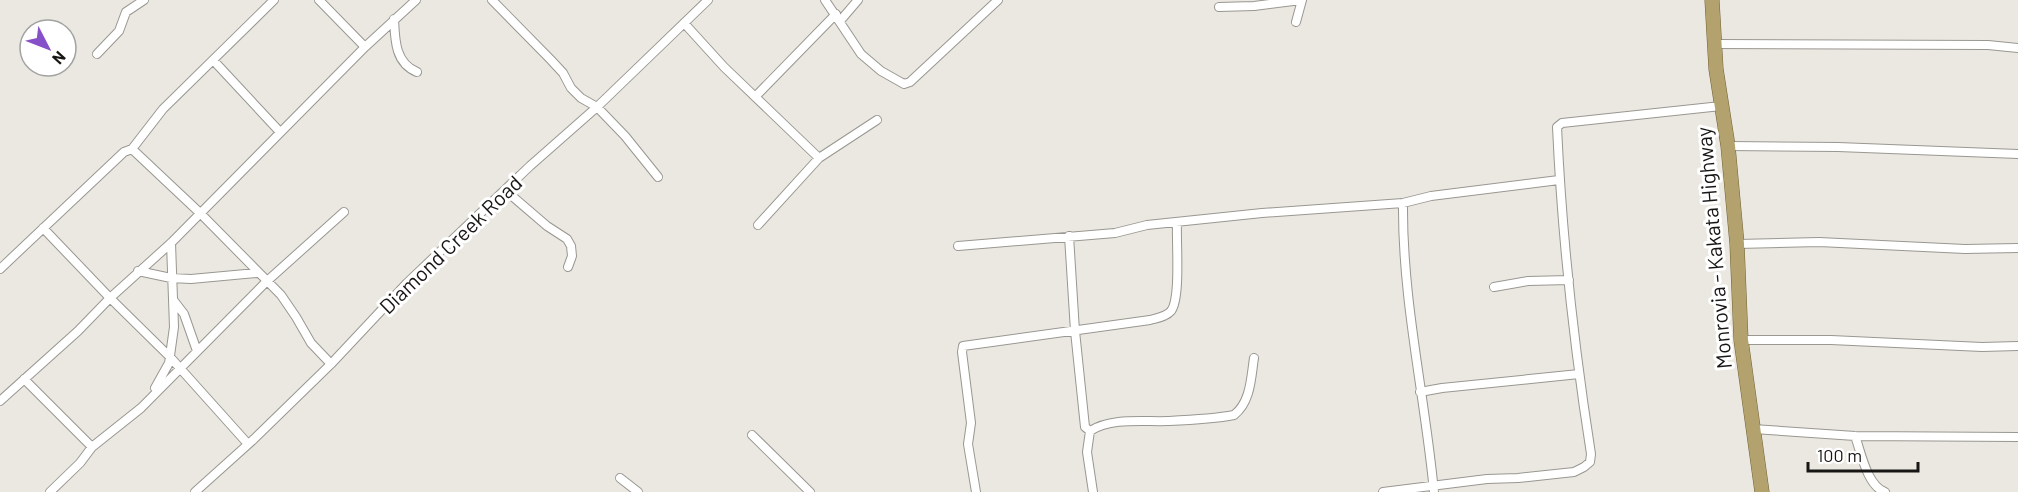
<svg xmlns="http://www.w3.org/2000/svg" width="2018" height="492" viewBox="0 0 2018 492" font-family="Barlow,sans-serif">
	<rect width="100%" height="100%" fill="#ebe8e1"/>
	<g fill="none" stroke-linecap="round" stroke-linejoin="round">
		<g stroke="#999791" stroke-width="10">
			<path id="minor" d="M319,0L365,47
				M492,0L551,60L563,73L571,88L581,98L597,107L625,136L658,177
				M825,0L861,54L881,71L904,84L910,82L998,0
				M1219,7L1254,6L1301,0
				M394,19C395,40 395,63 417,72
				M840,21L858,0
				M1296,22L1302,0
				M684,23L724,67L819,158L877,120
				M1716,44L1988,45L2018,48
				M97,54L119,31L126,12L144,0
				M213,60L280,132
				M755,97L836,14
				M1728,146L1838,147L2018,154
				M132,149L163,109L274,0
				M505,190L547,226L567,239L571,246L572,256L568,267
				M1403,203C1402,300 1425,396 1434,492
				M758,225L819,158
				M43,228L110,298L171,243L365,47L416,0
				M1069,236L1075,331L1085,427L1090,431
				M1737,244L1819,242L1965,249L2018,248
				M958,246L1115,233L1147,225L1262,213L1403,203L1431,196L1559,180
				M0,269L124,152L132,149L200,213L281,295L296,317L311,343L331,364
				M138,271L171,278L191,279L257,273
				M1494,287L1528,281L1569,280
				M174,301L184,314L197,351
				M1741,340H1831L1982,347L2018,346
				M24,379L92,447
				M155,388L169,363L174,327L171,243
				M1420,392L1442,388L1579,374
				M0,401L78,331L110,298L170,357L248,444
				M1753,429L1855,436L2018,437
				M752,435L810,492
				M1855,436C1861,452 1867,486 1885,492
				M620,478L638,492
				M50,492L80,463L92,447L141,408L266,282L344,212
				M195,492L254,439L331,364L407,283L530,166L597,107L708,0
				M976,492L968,444L971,423L962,352L963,346L1150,320C1157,318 1166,317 1171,311C1181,298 1176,241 1177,223
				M1093,492L1087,452L1090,431C1112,417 1144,422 1168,421C1190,420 1213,419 1234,415C1251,402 1251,377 1254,358
				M1383,492L1487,479L1518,478L1574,472L1584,467L1590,462L1591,454C1574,346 1562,236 1557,127L1562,123L1721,106"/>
		</g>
		<g stroke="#716236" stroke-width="15">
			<path id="trunk" d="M1712,0L1716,69L1728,146L1737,244L1741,340L1762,492"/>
		</g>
		<use href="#minor" stroke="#fff" stroke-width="8"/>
		<use href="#trunk" stroke="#b4a26e" stroke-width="14"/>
	</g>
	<g text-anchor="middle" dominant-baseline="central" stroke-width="6" stroke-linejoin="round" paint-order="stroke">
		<g font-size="21" fill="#171614" stroke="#fff">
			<text transform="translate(450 244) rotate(-44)">Diamond Creek Road</text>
			<text transform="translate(1713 248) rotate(-95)">Monrovia - Kakata Highway</text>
		</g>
	</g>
	<g transform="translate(48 48) rotate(132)"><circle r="28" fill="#ffffff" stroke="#a2a2a1" stroke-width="1.5"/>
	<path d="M0-4.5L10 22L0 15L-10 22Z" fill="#8650c8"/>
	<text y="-9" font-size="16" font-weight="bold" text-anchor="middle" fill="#171614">N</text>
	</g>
	<path d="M1808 462v9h110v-9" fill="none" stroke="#171614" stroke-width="3"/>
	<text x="1817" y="462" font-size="18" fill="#171614" stroke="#ffffff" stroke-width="4.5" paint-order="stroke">100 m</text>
</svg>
